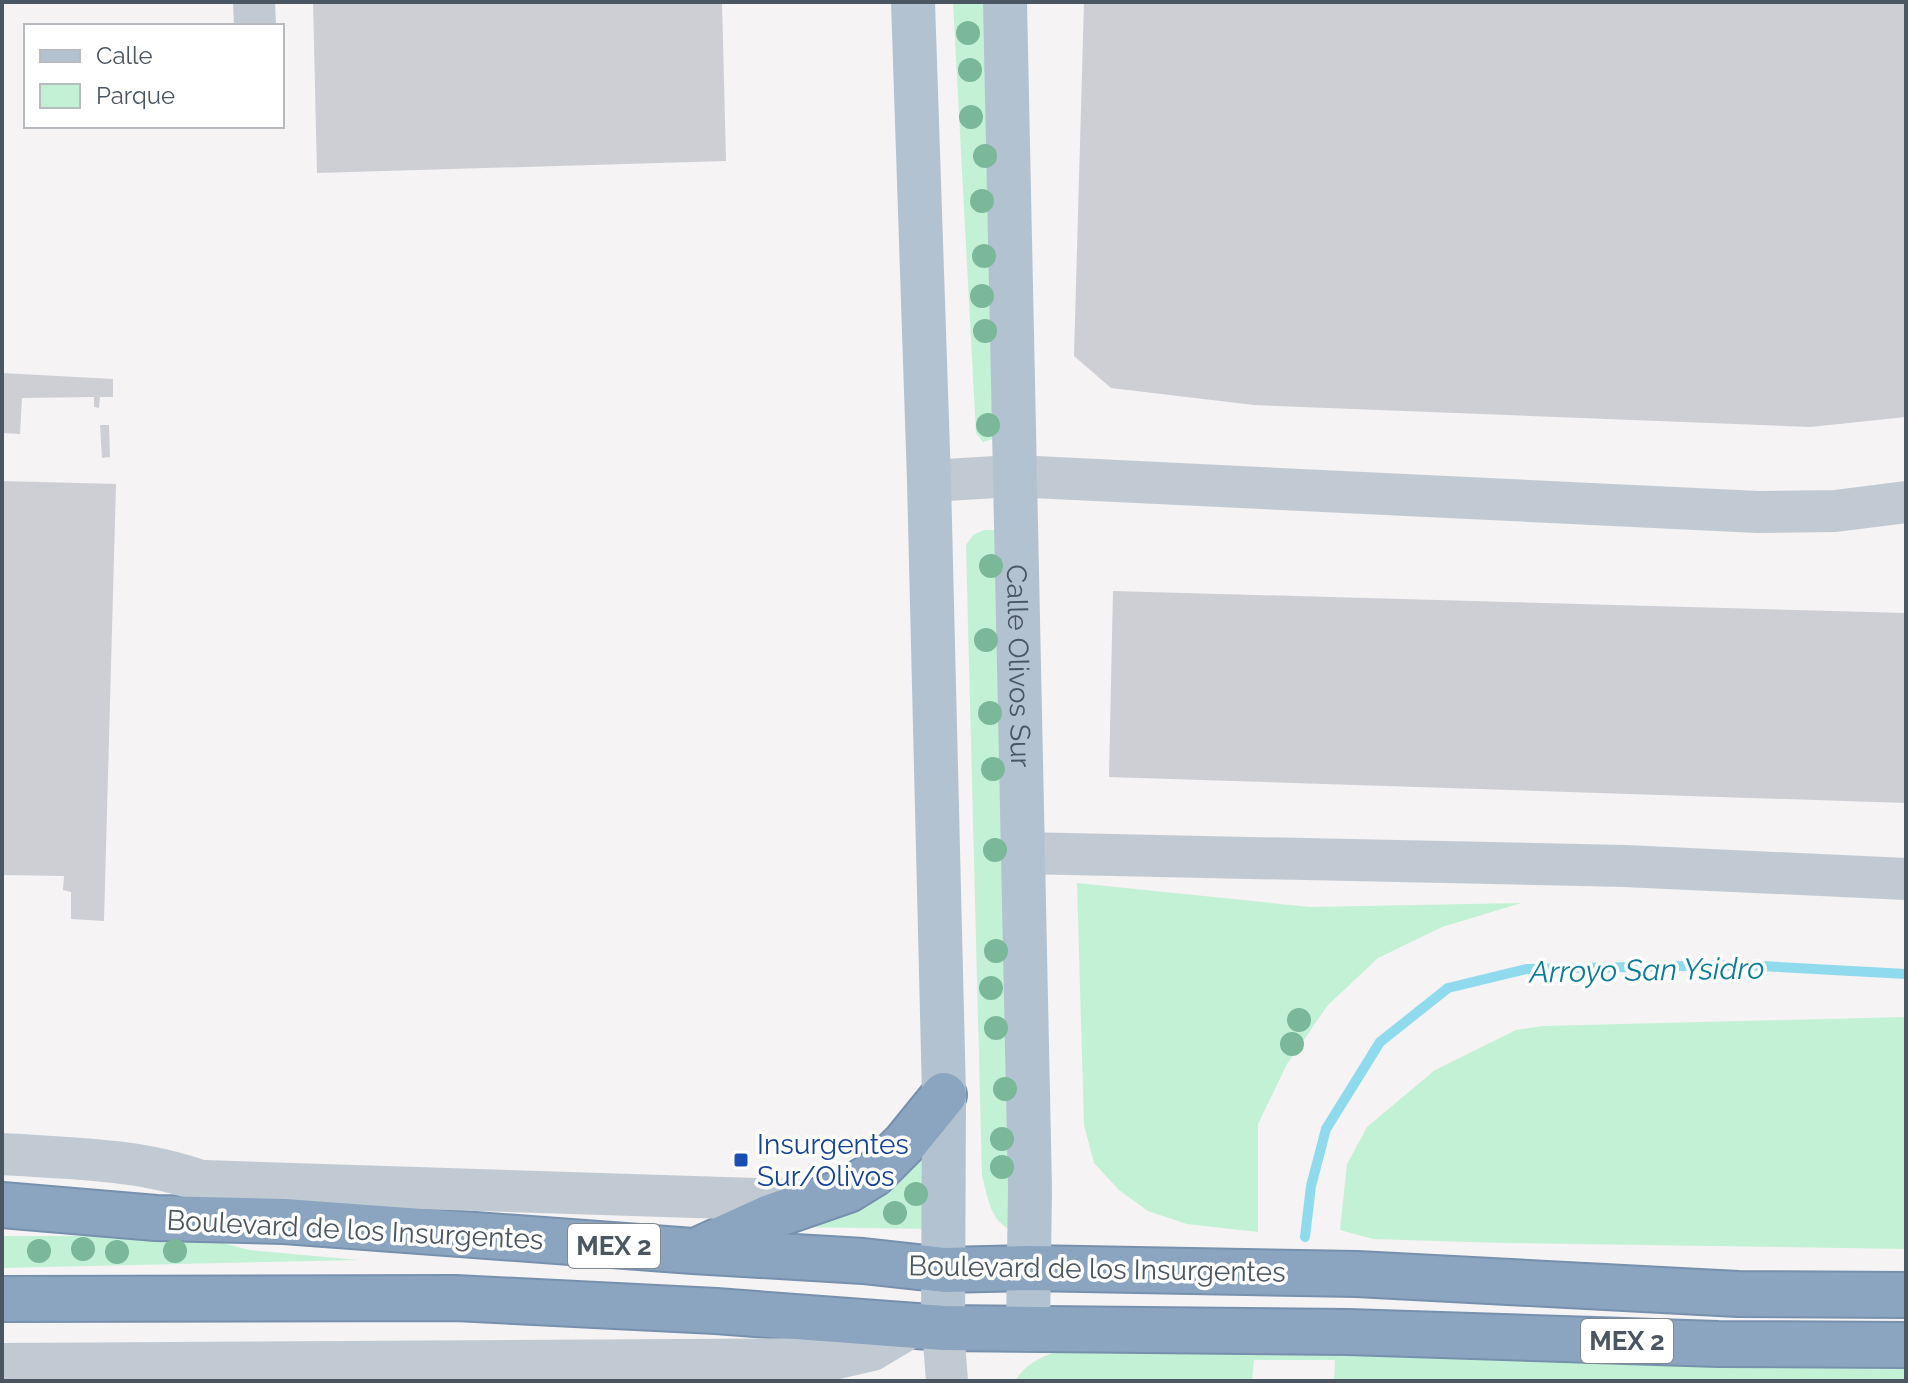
<svg xmlns="http://www.w3.org/2000/svg" width="1908" height="1383" viewBox="0 0 1908 1383" font-family="Raleway,sans-serif">
	<rect width="100%" height="100%" fill="#f5f3f3"/>
	<path fill="#c3f1d5" d="M953,2H987L993,439L983,442L976,433Z
		M984,530H995L1014,1231C990,1223 988,1197 982,1176L966,545L973,535Z
		M1077,883L1310,907L1521,903L1442,927L1378,958L1328,1005L1287,1064L1258,1124V1232L1187,1224L1148,1211L1119,1190L1094,1163L1084,1125Z
		M1906,1017V1249L1503,1243L1373,1239L1340,1230L1347,1164L1367,1127L1435,1070L1516,1030L1543,1026Z
		M930,1145L931,1229L800,1227L871,1199L906,1174Z
		M2,1236H197L249,1250L359,1260L2,1268Z
		M1099,1342L1906,1359V1381H1334L1335,1360H1254L1252,1381H1015C1033,1352 1068,1349 1099,1342Z"/>
	<g fill="none" stroke-linecap="round" stroke-linejoin="round">
		<path stroke="#90daee" stroke-width="10" d="M1305,1237L1311,1186L1326,1129L1380,1042L1448,988L1526,969L1742,965L1906,974"/>
	</g>
	<path fill="#cdcfd5" d="M313,2H722L726,161L317,173Z
		M1084,2H1906V417L1810,427L1254,405L1111,388L1074,356Z
		M2,373L113,379V397H100L99,408L94,407V397L22,398L20,434L2,433Z
		M100,425H109L110,457L102,458Z
		M2,481L116,484L104,921L71,919V892L63,890L64,876L2,875Z
		M1113,591L1906,613V803L1109,777Z"/>
	<g fill="none" stroke-linecap="round" stroke-linejoin="round">
		<g stroke="#7690ad" stroke-width="48">
			<path id="highway" d="M2,1205L156,1218L284,1221L693,1251L863,1261L945,1270L1028,1268L1357,1274L1738,1294L1906,1295
				M702,1248L770,1217L848,1190L874,1174L905,1143L944,1095
				M2,1299L455,1298L716,1311L943,1328L1348,1332L1718,1344L1906,1345"/>
		</g>
		<path stroke="#c1cad2" stroke-width="42" d="M254,2L255,26
			M929,481L1013,476L1758,512L1835,511L1906,502
			M1022,853L1625,866L1906,879
			M2,1154C79,1159 158,1158 229,1193
			M204,1181L814,1201
			M943,1328L947,1381
			M2,1364L833,1359L872,1350L914,1325"/>
		<g stroke="#b3c2d1" stroke-width="44">
			<path d="M913,2L929,481L944,1095L943,1328"/>
			<path id="s1" d="M1005,2L1030,1189L1028,1329"/>
		</g>
		<use href="#highway" stroke="#8ba5c1" stroke-width="44"/>
	</g>
	<g fill="#7bb799">
		<circle cx="968" cy="33" r="12"/>
		<circle cx="970" cy="70" r="12"/>
		<circle cx="971" cy="117" r="12"/>
		<circle cx="985" cy="156" r="12"/>
		<circle cx="982" cy="201" r="12"/>
		<circle cx="984" cy="256" r="12"/>
		<circle cx="982" cy="296" r="12"/>
		<circle cx="985" cy="331" r="12"/>
		<circle cx="988" cy="425" r="12"/>
		<circle cx="991" cy="566" r="12"/>
		<circle cx="986" cy="640" r="12"/>
		<circle cx="990" cy="713" r="12"/>
		<circle cx="993" cy="769" r="12"/>
		<circle cx="995" cy="850" r="12"/>
		<circle cx="996" cy="951" r="12"/>
		<circle cx="991" cy="988" r="12"/>
		<circle cx="1299" cy="1020" r="12"/>
		<circle cx="996" cy="1028" r="12"/>
		<circle cx="1292" cy="1044" r="12"/>
		<circle cx="1005" cy="1089" r="12"/>
		<circle cx="1002" cy="1139" r="12"/>
		<circle cx="1002" cy="1167" r="12"/>
		<circle cx="916" cy="1194" r="12"/>
		<circle cx="895" cy="1213" r="12"/>
		<circle cx="83" cy="1249" r="12"/>
		<circle cx="39" cy="1251" r="12"/>
		<circle cx="175" cy="1251" r="12"/>
		<circle cx="117" cy="1252" r="12"/>
	</g>
	<rect fill="#1a4fb4" stroke="#fff" stroke-width="3" x="733" y="1152" width="16" height="16" rx="4"/>
	<g text-anchor="middle" dominant-baseline="central" stroke-width="7" stroke-linejoin="round" paint-order="stroke">
		<g fill="#fff" stroke="#808990" stroke-width="2">
			<rect x="568" y="1224" width="92" height="44" rx="6"/>
			<rect x="1581" y="1319" width="92" height="44" rx="6"/>
		</g>
		<g font-size="26" font-weight="bold" fill="#4a5661">
			<text x="614" y="1246">MEX 2</text>
			<text x="1627" y="1341">MEX 2</text>
		</g>
		<g font-size="28" fill="#4a5661" stroke="#fff">
			<text stroke="none"><textPath href="#s1" startOffset="664">Calle Olivos Sur</textPath></text>
			<text transform="translate(355 1230) rotate(3)">Boulevard de los Insurgentes</text>
			<text transform="translate(1097 1269) rotate(1)">Boulevard de los Insurgentes</text>
		</g>
		<g font-size="28" fill="#164399" stroke="#fff" text-anchor="start">
			<text x="757" y="1144">Insurgentes<tspan x="757" dy="32">Sur/Olivos</tspan></text>
		</g>
		<g font-size="30" font-style="italic" fill="#0c7c9b" stroke="#fff">
			<text transform="translate(1647 970) rotate(-1)">Arroyo San Ysidro</text>
		</g>
	</g>
	<rect width="1908" height="1383" fill="none" stroke="#4a5661" stroke-width="8"/>
	<rect x="24" y="24" width="260" height="104" fill="#ffffff" stroke="#b7bbc0" stroke-width="2"/>
	<rect x="40" y="50" width="40" height="12" fill="#b3c2d1" stroke="#b7bbc0" stroke-width="2"/>
	<text x="96" y="64" font-size="24" fill="#4a5661">Calle</text>
	<rect x="40" y="84" width="40" height="24" fill="#c3f1d5" stroke="#b7bbc0" stroke-width="2"/>
	<text x="96" y="104" font-size="24" fill="#4a5661">Parque</text>
</svg>
